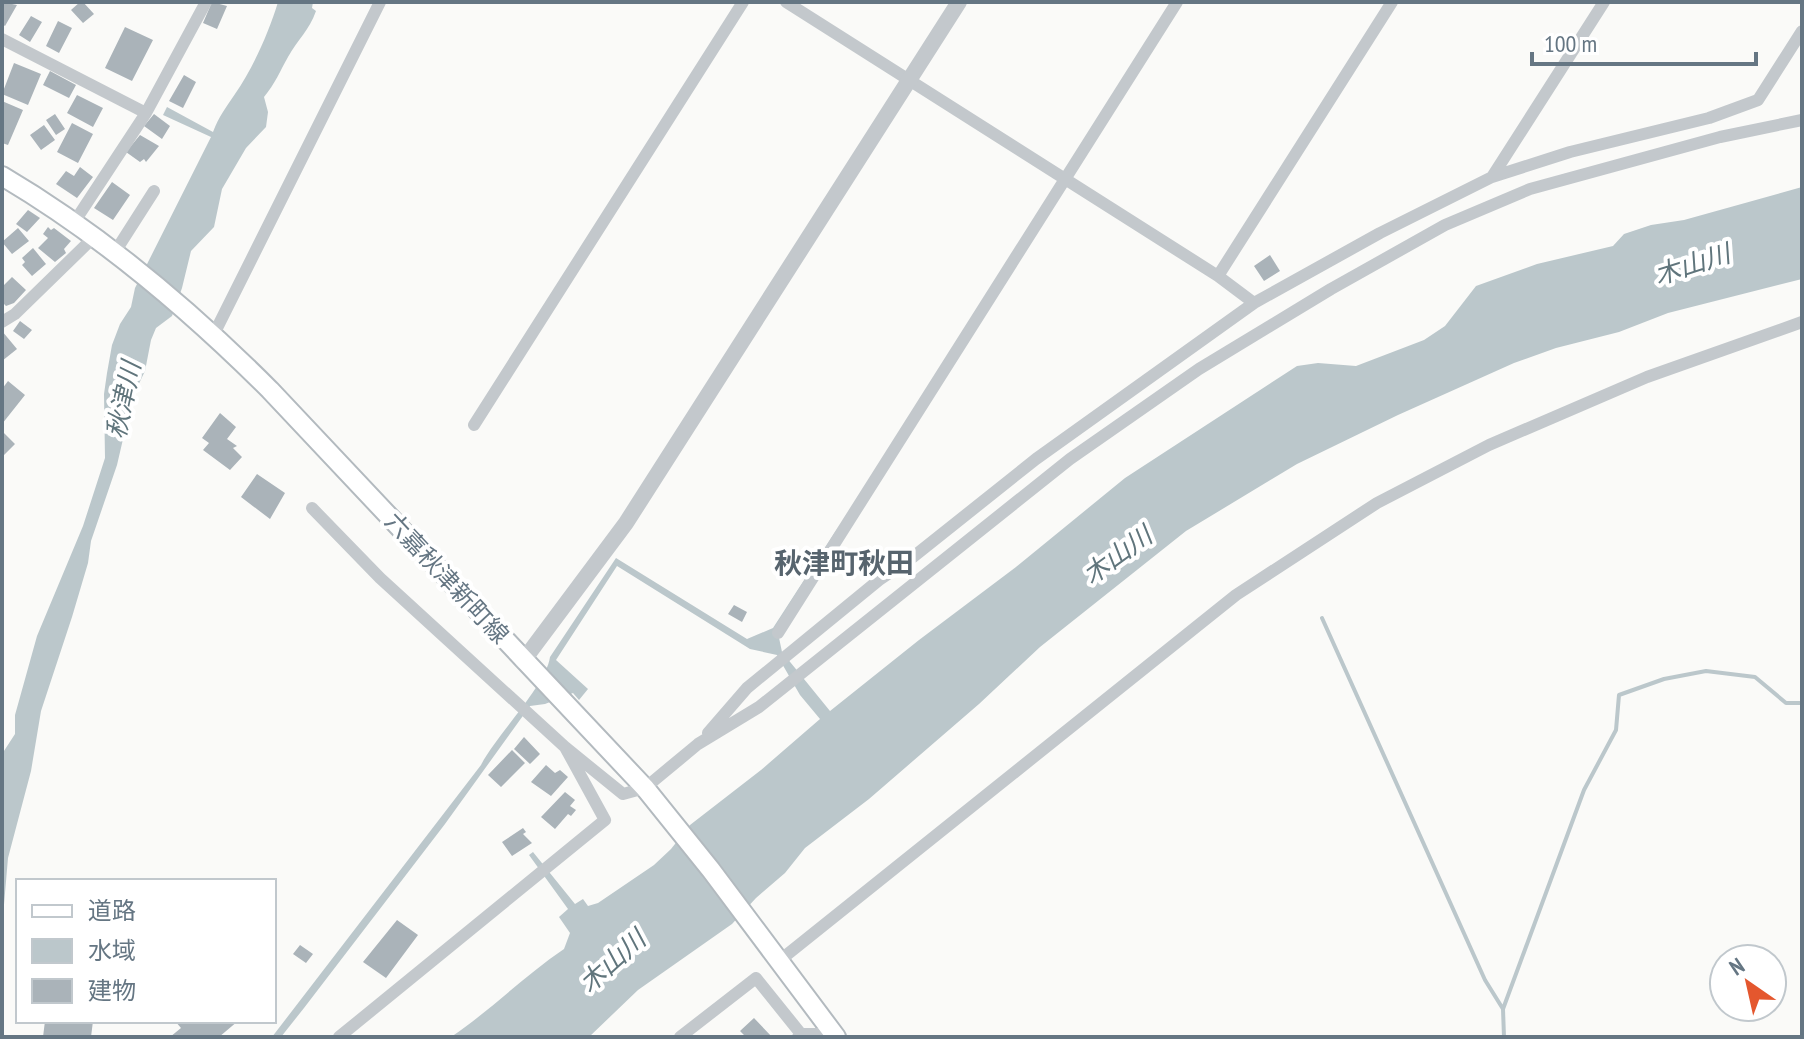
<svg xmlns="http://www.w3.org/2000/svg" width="1804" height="1039" viewBox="0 0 1804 1039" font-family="'PT Sans Narrow','Noto Sans JP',sans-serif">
	<rect width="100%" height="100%" fill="#fafaf8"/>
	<path fill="#bbc7cb" d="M278,2H313L312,8L316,11C309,31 298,39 288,57C280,71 275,84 264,97L268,112L266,127L246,148L222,189L214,227L191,251L182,288L172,316L156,328L151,340L145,371L133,396L117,465L91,541L88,563L72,617L41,711L31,771L8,858L2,928V986V754L15,734V715L37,636L83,526L105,458L104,394L107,373L112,345L120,324L131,307L135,288L211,137L163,115L167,107L213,132C219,116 225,109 235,94C253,68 269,32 278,2Z
		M1802,187V279L1668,313L1619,332L1556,348L1514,363L1398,415L1297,464L1186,531L1040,647L979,704L869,799L805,848L785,873L756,898L732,924L638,990L589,1037H451C491,1010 524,976 564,949L570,933L559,917L568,909L529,855L533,852L575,904L583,899L588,906L598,903L654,865L671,849L690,825L761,770L820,719L800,695L777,655L750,649L617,566L556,660L588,689L579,700L573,693L545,704L530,706L445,824L304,1008L281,1037H272L481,765C496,735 546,686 550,657L616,558L747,639L773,628L839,526L778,633L782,652L830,711L919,640L1016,567L1125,478L1297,366L1318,363L1356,366L1424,340L1445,326L1476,286L1537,264L1613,246L1624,234L1651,225L1684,220Z"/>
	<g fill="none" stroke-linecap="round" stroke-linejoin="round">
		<path stroke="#bbc7cb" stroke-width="4" d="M1322,618L1485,980L1503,1009
			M1504,1037L1503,1009L1584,790L1616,730L1619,695L1664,679L1706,671L1755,677L1786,703H1802"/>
	</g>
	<path fill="#aab3b9" d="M2,2L17,5L5,26L2,24Z
		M80,2H83L94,14L83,23L71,10Z
		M212,2L227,6L217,29L203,23Z
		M31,16L42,22L30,42L19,35Z
		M58,21L72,28L59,53L46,46Z
		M125,27L153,40L132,81L105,68Z
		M14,63L41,74L28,105L2,94Z
		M50,71L76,85L69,98L43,85Z
		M184,75L196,82L183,108L169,101Z
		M77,95L103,108L93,127L67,113Z
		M2,101L23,110L8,145L2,143Z
		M55,114L65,129L56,135L46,120Z
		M154,114L170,126L162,139L144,126Z
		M72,123L93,134L78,163L57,152Z
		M44,125L55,140L41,150L30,135Z
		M140,135L159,146L146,162L144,159L140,162L126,152Z
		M80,167L93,177L77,198L56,184L66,171L74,176Z
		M112,182L130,195L113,220L94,208Z
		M28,210L40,218L27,232L16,224Z
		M48,227L51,230L54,228L71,241L64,249L66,253L55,262L38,248L48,238L43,234Z
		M18,228L29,241L12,254L2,242Z
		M33,248L46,264L32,276L22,265L25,262L22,258Z
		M1270,255L1280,271L1264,281L1254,266Z
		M12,277L26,290L14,303L6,306L2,302V287Z
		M20,321L32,330L24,339L13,331Z
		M2,331L17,349L2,361Z
		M8,381L25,395L2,424V389Z
		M220,413L236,427L227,439L237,446L233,448L242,457L230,470L203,450L209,443L202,438Z
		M2,431L15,444L2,457Z
		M257,474L285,493L270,519L241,497Z
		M734,605L747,612L742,622L728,614Z
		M524,737L540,754L530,764L514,749Z
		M512,750L525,763L501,787L488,775Z
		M546,765L555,773L560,770L568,777L551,796L531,782Z
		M565,792L575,800L570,806L576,810L571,816L568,814L555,829L541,817Z
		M523,828L526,832L523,834L532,843L512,856L502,842Z
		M397,920L418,935L386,978L363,962Z
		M300,945L313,954L306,963L293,954Z
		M754,1018L772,1037H746L740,1031Z
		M45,1021H93L91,1037H43Z
		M175,1021H238L219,1037H170L181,1028Z"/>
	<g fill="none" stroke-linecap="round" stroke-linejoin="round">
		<g stroke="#b3babf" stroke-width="22">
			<path id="secondary" d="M2,176C102,235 189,309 270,390L645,788L711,870L836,1037"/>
		</g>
		<path stroke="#c3c8cc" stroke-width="12" d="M786,2L1218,276L1254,303
			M2,39L146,113
			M1492,177L1604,2
			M75,221L146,113L206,2
			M115,252L154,191
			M1218,276L1392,2
			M2,322L15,314L95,236
			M214,334L380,2
			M474,425L743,2
			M312,508L380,578L565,747L605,820L339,1037
			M778,633L1177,2
			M708,733L747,688L879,580L913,557L1036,459L1254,303L1380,233L1492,177L1570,152L1709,118L1758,100L1802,31
			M565,747L623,794L645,788L698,744L759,707L1070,459L1199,369L1331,289L1445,225L1530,189L1720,137L1802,120
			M779,961L1236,595L1377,503L1489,445L1647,377L1802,322
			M680,1037L756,978L801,1034
			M798,1037L801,1034H834"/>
		<path stroke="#c3c8cc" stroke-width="16" d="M523,661L626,523L959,2"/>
		<use href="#secondary" stroke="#fff" stroke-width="18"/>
	</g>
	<g text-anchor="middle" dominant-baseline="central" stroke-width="8" stroke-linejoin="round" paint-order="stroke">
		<g font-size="24" fill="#657683" stroke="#fff">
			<text transform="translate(447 578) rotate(47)">六嘉秋津新町線</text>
		</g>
		<g font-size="26" font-style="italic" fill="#60757c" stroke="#fff">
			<text transform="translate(1692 264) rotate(-18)">木山川</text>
			<text transform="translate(123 400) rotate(-78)">秋津川</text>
			<text transform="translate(1117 555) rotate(-36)">木山川</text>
			<text transform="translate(612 961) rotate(-42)">木山川</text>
		</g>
		<g font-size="28" font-weight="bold" fill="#57646e" stroke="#fff">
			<text x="844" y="562">秋津町秋田</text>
		</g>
	</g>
	<rect width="1804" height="1039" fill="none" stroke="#657683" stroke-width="8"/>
	<rect x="16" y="879" width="260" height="144" fill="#ffffff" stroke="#c1c8cd" stroke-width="2"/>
	<rect x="32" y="905" width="40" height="12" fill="#ffffff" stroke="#c1c8cd" stroke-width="2"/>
	<text x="88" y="919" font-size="24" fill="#657683">道路</text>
	<rect x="32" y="939" width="40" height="24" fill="#bbc7cb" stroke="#c1c8cd" stroke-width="2"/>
	<text x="88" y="959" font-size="24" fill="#657683">水域</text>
	<rect x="32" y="979" width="40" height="24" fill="#aab3b9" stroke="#c1c8cd" stroke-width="2"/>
	<text x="88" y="999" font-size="24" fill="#657683">建物</text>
	<g transform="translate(1748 983) rotate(326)"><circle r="38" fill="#ffffff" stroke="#c1c8cd" stroke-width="2"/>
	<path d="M0-6L14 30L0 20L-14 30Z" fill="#e4572e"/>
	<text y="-12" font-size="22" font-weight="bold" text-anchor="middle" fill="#657683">N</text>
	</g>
	<path d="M1532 52v12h224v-12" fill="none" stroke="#657683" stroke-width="4"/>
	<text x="1544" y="52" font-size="24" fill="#657683" stroke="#ffffff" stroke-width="6" paint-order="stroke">100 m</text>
</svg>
